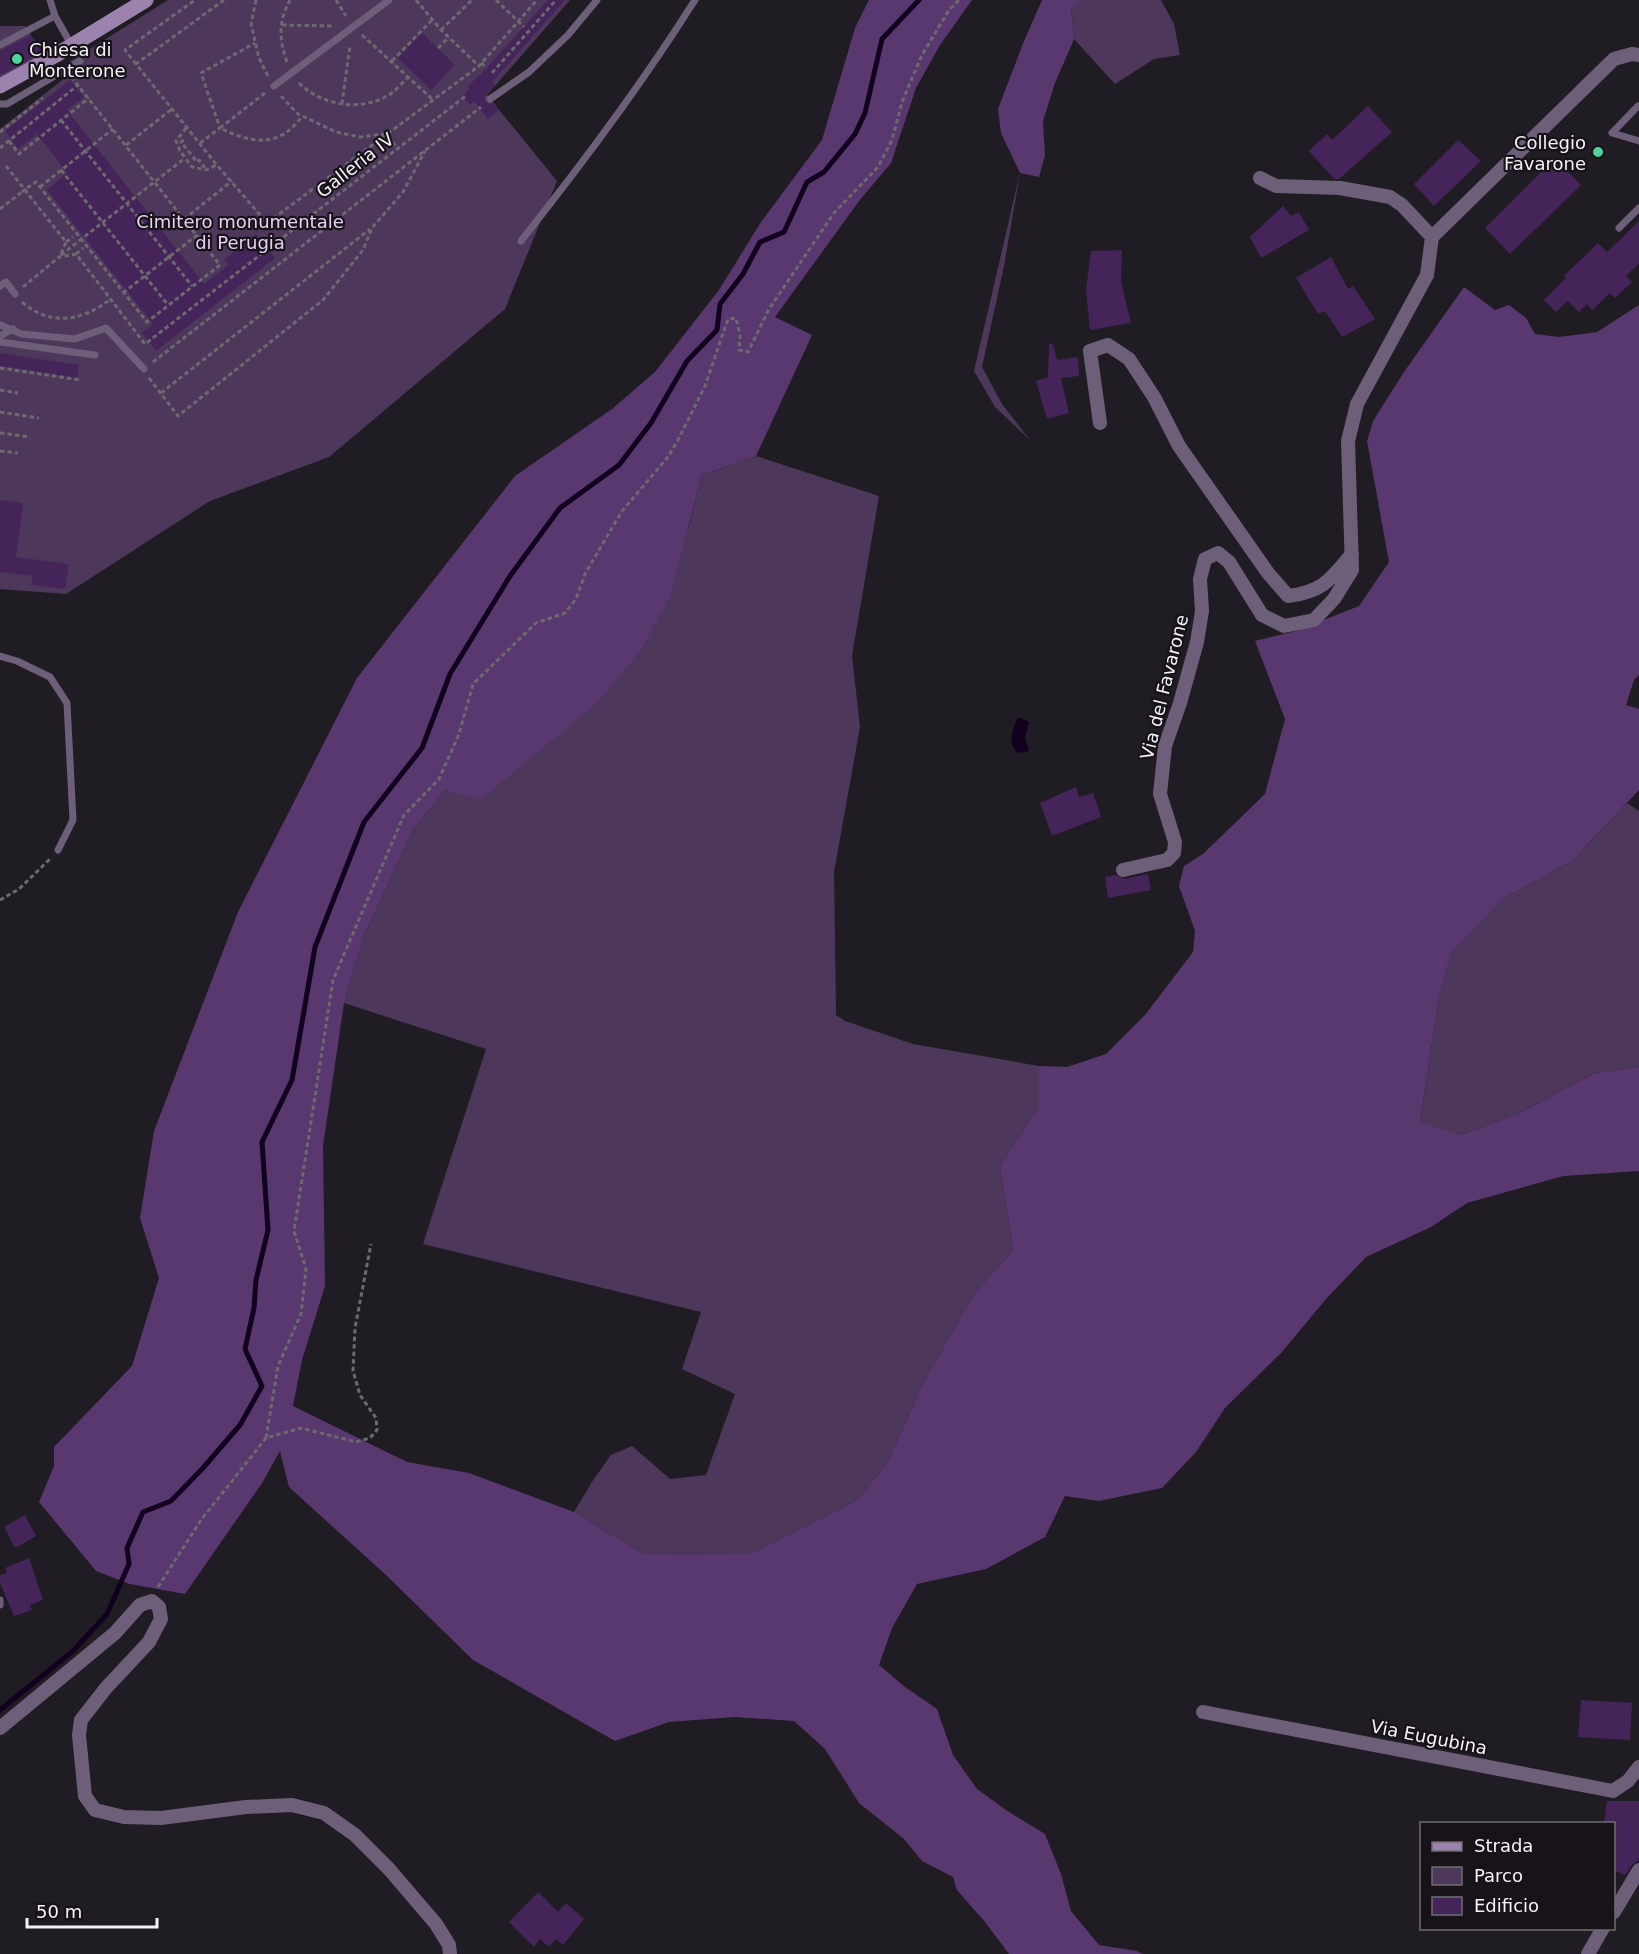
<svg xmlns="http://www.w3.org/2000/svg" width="1639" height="1954" viewBox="0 0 1639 1954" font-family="'DejaVu Sans',sans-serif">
	<rect width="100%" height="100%" fill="#201c23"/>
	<path fill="#4d385c" d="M168,0H570L487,95L557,181L505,309L329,457L210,501L66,594L0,589V129L71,73L66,64Z
		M1079,0H1161L1174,24L1180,55L1154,59L1115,84L1074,39L1071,8Z
		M0,26H25L43,54L0,81Z
		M1020,173L1004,266L982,367L1002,404L1030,440L995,407L974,371Z
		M756,456L879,496L852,656L860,727L834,872L836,1015L845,1021L913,1044L1039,1066V1107L1000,1166L1013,1250L974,1294L922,1385L887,1464L857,1500L753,1553L644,1554L574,1512L592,1482L611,1455L632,1446L670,1479L706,1475L735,1394L682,1369L701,1312L423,1244L486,1049L344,1003L363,938L414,828L445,790L481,799L688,529L702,475Z
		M1627,803L1639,811V1067L1595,1073L1519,1113L1461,1135L1420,1123L1439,997L1451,954L1503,899L1572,861Z"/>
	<path fill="#593870" d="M869,0H972L940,45L916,88L891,163L859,201L775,317L812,335L756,456L702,475L670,596L641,650L596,704L480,800L445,790L414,828L363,938L344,1003L323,1146L325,1286L302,1360L293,1406L407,1462L469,1473L574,1512L644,1554L753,1553L857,1500L887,1464L922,1385L974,1294L1013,1250L1000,1166L1039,1107V1066L1067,1067L1106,1054L1145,1015L1193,952L1195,931L1179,886L1184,866L1203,854L1265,794L1285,719L1255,641L1296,631L1359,606L1389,562L1367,441L1373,421L1404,372L1464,287L1495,310L1509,305L1526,318L1535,334L1559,337L1597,332L1639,305V675L1634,680L1626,705L1639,709V790L1572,861L1503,899L1451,954L1439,997L1420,1122L1461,1135L1519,1113L1595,1073L1639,1067V1171L1563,1176L1467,1203L1431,1227L1366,1257L1326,1299L1281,1353L1225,1408L1196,1452L1162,1488L1099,1501L1065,1496L1045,1537L986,1569L917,1584L892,1628L879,1665L905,1687L937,1709L953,1755L977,1789L1006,1810L1045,1834L1061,1874L1071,1911L1099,1945L1137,1951L1143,1954H1009L985,1922L957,1890L953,1877L922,1861L904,1839L859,1803L825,1749L794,1721L734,1717L669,1722L615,1741L473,1660L386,1575L289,1487L280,1451L262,1483L185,1594L130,1584L96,1571L39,1502L54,1466V1447L132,1366L159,1278L140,1218L154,1131L238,912L357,678L515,476L612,409L655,372L719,290L761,222L822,140L855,28Z
		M1042,0H1079L1071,9L1074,39L1055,83L1043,121L1045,155L1039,177L1020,173L1001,133L998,109L1024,41Z"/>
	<path fill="#11001e" d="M1020,718L1029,722L1025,739L1029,751L1018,753C1007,743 1012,731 1017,719Z"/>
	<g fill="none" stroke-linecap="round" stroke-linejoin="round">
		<path stroke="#11001e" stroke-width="5" d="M0,1710L73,1651L107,1614L129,1564L127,1548L143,1512L171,1501L203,1468L240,1425L262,1386L245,1349L254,1308L256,1280L268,1230L262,1142L292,1080L315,947L364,822L422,748L450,674L510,576L560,508L619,465L651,423L687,361L717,330L720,304L743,274L760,242L784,232L807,182L824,172L855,134L865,113L882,39L919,0"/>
	</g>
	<path fill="#45245a" d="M548,0H565L492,82L495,85L485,96V100L488,104L494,103L499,110L488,119L474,101L471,105L462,97L470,88L468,86L482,73Z
		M422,33L455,65L431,90L398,58Z
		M31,35L42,52L0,75V51Z
		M70,80L84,97L67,110L204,284L228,265L224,260L256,234L275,258L156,351L142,333L153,324L47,190L67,173L37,134L18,149L5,131Z
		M1368,106L1392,132L1339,179H1334L1309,151L1327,134L1332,140Z
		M1458,140L1481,161L1434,206L1414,184Z
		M1555,158L1581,185L1510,254L1485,228Z
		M1283,206L1291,216L1299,212L1309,230L1261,258L1250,237Z
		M1639,221V263L1626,276L1632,282L1615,298L1610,293L1592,310L1587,304L1579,312L1568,301L1556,312L1544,300L1566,278L1564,276L1598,243L1607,252Z
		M1122,250L1121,282L1131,323L1090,330L1086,290L1091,251Z
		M1331,257L1348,289L1353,286L1375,319L1342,337L1325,311L1318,314L1296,278Z
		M1049,344H1053L1057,360L1078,357L1079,376L1061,378L1069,413L1047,419L1036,381L1048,377Z
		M0,353L79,365L77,378L0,366Z
		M0,500L23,503L16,557L69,564L65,589L31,585L33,576L0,572Z
		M1076,787L1079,797L1093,793L1101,817L1052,836L1040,803Z
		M1148,874L1151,890L1108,898L1105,877L1116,875L1124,879Z
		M25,1515L36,1536L15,1548L4,1527Z
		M29,1558L43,1600L30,1605L32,1610L14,1616L0,1583V1575L7,1573L5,1568Z
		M1581,1700L1632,1703L1630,1740L1578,1737Z
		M1607,1801H1639V1859L1632,1865L1625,1875L1614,1870V1824H1604Z
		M538,1892L558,1912L566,1903L584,1919L563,1945L556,1939L549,1947L540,1939L534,1947L509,1922Z"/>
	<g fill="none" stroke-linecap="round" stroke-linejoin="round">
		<path stroke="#6c696f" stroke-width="3" stroke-dasharray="4.5 3" stroke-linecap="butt" d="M224,0L136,64L216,164L267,223L479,66
			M256,0L251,24L259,58L268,76
			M336,0L346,16
			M416,0L441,30L479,66L537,0
			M496,0L524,27
			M282,25L334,26
			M441,30L472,0
			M362,35L432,99
			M438,48L449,37
			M392,61L432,20
			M287,62C279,39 278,22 290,0
			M481,63L487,68
			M136,64L125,50L195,0
			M492,73L556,0
			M299,83C321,105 359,112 387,96C395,92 402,83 408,77
			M265,93L220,128C252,144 280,148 302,116
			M281,96L298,114L336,132L360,137L385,134L398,149
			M342,104L350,45
			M61,120L192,286
			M186,128L176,141L180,151L192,167L206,170L216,165
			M0,132L43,98
			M184,140L181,142L197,162L199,160L205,168
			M9,141L19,154L89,98
			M200,143L220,128L201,73L255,43
			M126,145L172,109
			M0,148L78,85
			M6,166L66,242L60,256
			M61,170L168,305
			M40,187L113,129
			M27,188L36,182L147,322L220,265L72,78
			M0,209L22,192
			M184,219L232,181
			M66,242L73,237
			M76,254L83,248
			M61,255L185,158
			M23,287L59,257L76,254L145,344L467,95
			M123,293L197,235
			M22,302C51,327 82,321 111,299
			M153,362L481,107
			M0,368L81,380
			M149,378L178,416L323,300L363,250L372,228L403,192L425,151
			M0,390L18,393
			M161,393L370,229
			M0,412L39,418
			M0,433L30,437
			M0,451L18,453
			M0,900L19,889L51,858
			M266,1438L278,1366L301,1314L306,1269L294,1231L333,980L404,815L439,779L459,734L473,684L536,623L565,613L576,599L585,574L622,511L668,457L678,440L705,386L728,319L736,318L740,335L739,350L748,352L769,309L834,213L878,167L892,140L902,102L922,55L949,10L959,0
			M158,1587L201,1520L266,1438L301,1428L356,1442L370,1438L377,1430L376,1418L360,1395L353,1371L355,1328L371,1244"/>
		<path stroke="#6d5f79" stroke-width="7" d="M50,0L55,16L72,46
			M0,45L55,16
			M274,86L389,0
			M490,99L529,72L568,35L597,0
			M0,104H7L80,61
			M1638,106L1612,133L1639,141
			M1619,228L1639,208
			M521,241C583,163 642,84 695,0
			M0,286L6,282L15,294
			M0,325L22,334L75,339L106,328L144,369
			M0,336L13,329
			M0,342L95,355
			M0,656L17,661L50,677L67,703L73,820L58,850
			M0,1600V1605"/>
		<path stroke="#6d5f79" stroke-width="14" d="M1260,178L1276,186L1340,188L1390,197L1402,205L1432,237
			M1100,423L1090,351L1108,345L1129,359L1154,397L1179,446L1268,573L1288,596C1323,592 1331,579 1352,554
			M1123,870L1167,860L1174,853L1175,842L1160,794L1165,746L1180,703L1197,642L1202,611L1200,579L1205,559L1218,553L1229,562L1262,615L1284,626L1314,620L1334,599L1352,570L1348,441L1357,404L1427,275L1432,237L1614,59L1632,54L1639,55
			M1203,1712L1613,1791L1628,1781L1639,1767
			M0,1728L115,1633L140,1605L152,1601L159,1607L161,1619L149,1642L106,1688L81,1720L79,1735L85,1796L95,1810L124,1817L161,1818L246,1807L292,1805L324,1813L355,1835L389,1869L436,1924L449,1945L450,1954
			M1614,1912L1639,1870
			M1588,1954L1603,1928"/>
		<path stroke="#9b83ad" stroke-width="15" d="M0,86L56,55L146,0"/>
		<path stroke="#6c696f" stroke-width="3" stroke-dasharray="4.5 3" stroke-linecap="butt" d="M22,192L27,188"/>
	</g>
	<g fill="#50d398" stroke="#171319" stroke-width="2">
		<circle cx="17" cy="59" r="6"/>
		<circle cx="1598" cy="152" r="6"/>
	</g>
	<g text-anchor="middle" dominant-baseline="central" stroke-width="4.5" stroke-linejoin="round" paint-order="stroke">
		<g font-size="18" fill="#f5f3f7" stroke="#171319" text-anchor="start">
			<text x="29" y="49">Chiesa di<tspan x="29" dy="21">Monterone</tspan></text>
			<text x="1586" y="142" text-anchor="end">Collegio<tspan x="1586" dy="21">Favarone</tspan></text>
		</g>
		<g font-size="18" fill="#f5f3f7" stroke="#171319">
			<text transform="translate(355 165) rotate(-38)">Galleria IV</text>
			<text transform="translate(1164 687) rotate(-76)">Via del Favarone</text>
			<text transform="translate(1429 1737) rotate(11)">Via Eugubina</text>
		</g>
		<g font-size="18" fill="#e5d2f4" stroke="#171319">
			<text x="240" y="221">Cimitero monumentale<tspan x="240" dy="21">di Perugia</tspan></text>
		</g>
	</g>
	<rect x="1420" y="1822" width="195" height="108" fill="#171319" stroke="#706d72" stroke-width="1.5"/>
	<rect x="1432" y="1842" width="30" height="9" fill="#9b83ad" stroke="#706d72" stroke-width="1.5"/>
	<text x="1474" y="1852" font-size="18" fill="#f5f3f7">Strada</text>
	<rect x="1432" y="1867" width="30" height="18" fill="#4d385c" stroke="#706d72" stroke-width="1.5"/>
	<text x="1474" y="1882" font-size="18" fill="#f5f3f7">Parco</text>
	<rect x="1432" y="1897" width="30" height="18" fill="#45245a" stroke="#706d72" stroke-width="1.5"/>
	<text x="1474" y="1912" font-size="18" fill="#f5f3f7">Edificio</text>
	<path d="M27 1918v9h130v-9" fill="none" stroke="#f5f3f7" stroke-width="3"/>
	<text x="36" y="1918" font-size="18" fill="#f5f3f7" stroke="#171319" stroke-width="4.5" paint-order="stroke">50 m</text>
</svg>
